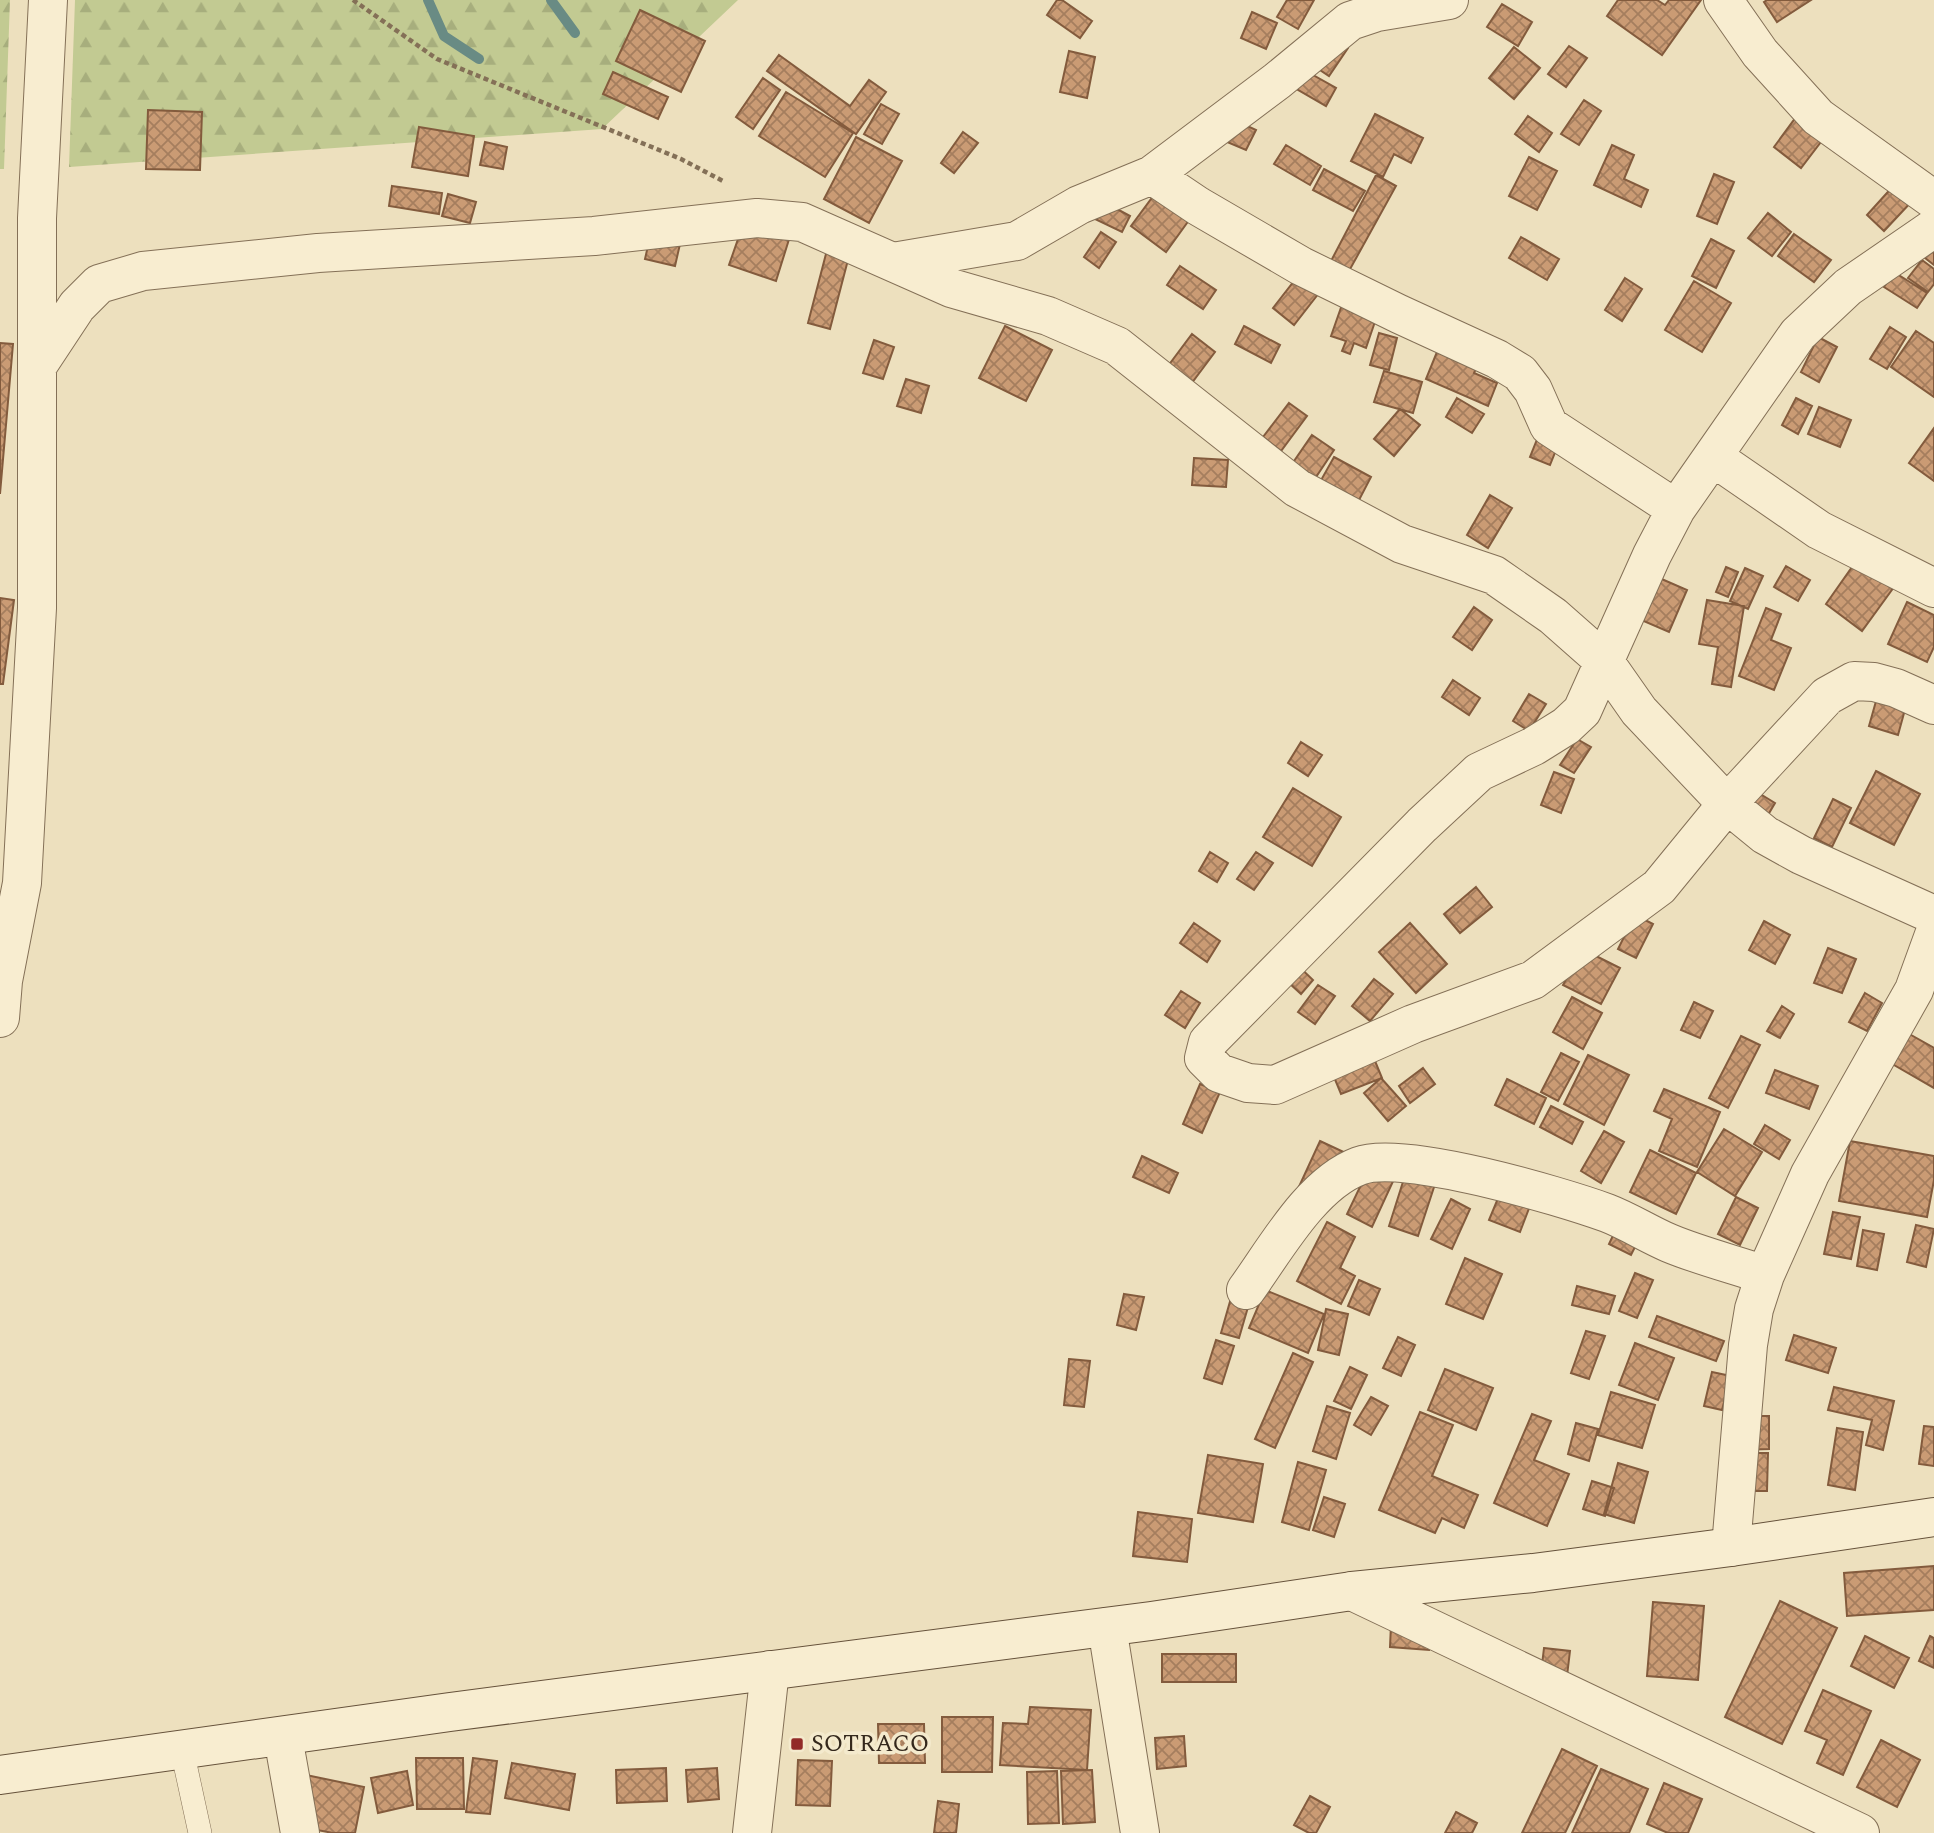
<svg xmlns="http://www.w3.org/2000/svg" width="1934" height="1833" viewBox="0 0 1934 1833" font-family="Spectral,serif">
	<defs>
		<pattern id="forest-firs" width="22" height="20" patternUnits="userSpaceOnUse" patternTransform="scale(1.75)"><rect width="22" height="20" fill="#c2ca92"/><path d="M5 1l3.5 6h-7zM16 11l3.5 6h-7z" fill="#a7ae7d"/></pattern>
		<pattern id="building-cross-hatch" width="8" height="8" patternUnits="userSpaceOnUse" patternTransform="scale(1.75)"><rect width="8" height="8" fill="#ca9b74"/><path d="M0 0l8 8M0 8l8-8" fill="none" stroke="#a57e5e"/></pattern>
	</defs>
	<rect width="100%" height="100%" fill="#ede0be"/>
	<path fill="url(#forest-firs)" d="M0,0H10L4,169H0Z
		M75,0H738L602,129L69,167Z"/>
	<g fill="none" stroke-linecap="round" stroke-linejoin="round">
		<path stroke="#698b84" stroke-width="10" d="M428,0L444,36L479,59
			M551,0L575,33"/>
	</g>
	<path fill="url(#building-cross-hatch)" stroke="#835b3d" stroke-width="2" d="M1057,0H1062L1092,21L1080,38L1047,15Z
		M1287,0H1314L1298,29L1277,17Z
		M1618,0H1657L1665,5L1669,0H1701L1662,55L1607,16Z
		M1767,0H1811L1777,22L1764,2Z
		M1502,4L1532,22L1518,46L1487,27Z
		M640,10L705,41L681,92L616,61Z
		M1252,12L1277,23L1266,49L1241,38Z
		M1331,36L1348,48L1329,76L1311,64Z
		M1569,46L1587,58L1566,87L1548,74Z
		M1514,47L1540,68L1514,99L1489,78Z
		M1069,51L1095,57L1087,98L1060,92Z
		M779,55L850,106L869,80L886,92L856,134L767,71Z
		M1297,66L1336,88L1326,106L1288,84Z
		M613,72L668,97L658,119L603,94Z
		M763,78L780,90L753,129L736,117Z
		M786,92L853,133L825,177L759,136Z
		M1584,100L1601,111L1579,145L1561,134Z
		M881,104L899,114L882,144L864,134Z
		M148,110L202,112L200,170L146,169Z
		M1799,113L1827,134L1801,168L1774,147Z
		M1375,114L1423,138L1411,163L1394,154L1383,177L1351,161Z
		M1528,116L1552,133L1539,152L1515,134Z
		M1230,118L1256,130L1246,150L1220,139Z
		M419,127L474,136L468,176L412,167Z
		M963,132L978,143L954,173L941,163Z
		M856,137L902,161L869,223L824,199Z
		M485,142L507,147L503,169L480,165Z
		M1286,145L1321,166L1310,185L1274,164Z
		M1612,145L1634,155L1624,179L1648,190L1641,207L1594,185Z
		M1529,157L1557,171L1537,210L1509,196Z
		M1324,169L1365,191L1353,211L1313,190Z
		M1714,174L1734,182L1717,224L1697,216Z
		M1376,175L1396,186L1349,271L1331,261Z
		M1896,183L1914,199L1884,231L1867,215Z
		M392,186L442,193L439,214L389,206Z
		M1157,191L1192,216L1166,252L1131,226Z
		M448,194L476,202L470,223L442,216Z
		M1102,201L1130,216L1122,232L1093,218Z
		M1768,213L1791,232L1772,256L1748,238Z
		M745,219L791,233L776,281L729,265Z
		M1101,232L1116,242L1099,268L1084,257Z
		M1794,234L1831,260L1814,282L1778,256Z
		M1934,235V265L1920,254Z
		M650,237L680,244L675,266L645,259Z
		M1521,237L1559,259L1547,280L1509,258Z
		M1711,239L1734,251L1716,288L1692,276Z
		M827,250L849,256L830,329L808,323Z
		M1922,260L1934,269V284L1928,292L1908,278Z
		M1180,266L1216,290L1203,309L1167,285Z
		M1894,272L1927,293L1917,308L1884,287Z
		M1298,276L1319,293L1294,325L1273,308Z
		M1625,278L1642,289L1622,321L1605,310Z
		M1694,281L1731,303L1702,352L1665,330Z
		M1344,299L1379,310L1366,348L1354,343L1350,354L1342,351L1346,341L1331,336Z
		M1005,326L1052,350L1026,401L979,378Z
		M1244,326L1280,345L1271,363L1235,344Z
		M1890,327L1906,337L1887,369L1870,359Z
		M1916,331L1934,343V397L1891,367Z
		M1379,333L1397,338L1389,370L1370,365Z
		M1192,334L1215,352L1191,384L1168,366Z
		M1443,337L1483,353L1474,373L1497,383L1488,406L1426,379Z
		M1818,337L1837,347L1819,382L1801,372Z
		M874,340L894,347L883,379L863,373Z
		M0,343L13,344L0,494Z
		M1384,371L1422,382L1413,413L1374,402Z
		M906,379L929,386L921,413L897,406Z
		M1457,398L1484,414L1472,433L1446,417Z
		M1796,398L1812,406L1798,434L1782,425Z
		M1289,403L1307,416L1281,451L1263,437Z
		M1819,407L1851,420L1840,447L1808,434Z
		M1400,409L1420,425L1394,456L1374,439Z
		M1542,427L1562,435L1550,465L1530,457Z
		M1934,428V481L1909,463Z
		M1312,435L1334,450L1314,480L1292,464Z
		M1334,457L1371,477L1358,502L1320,482Z
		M1194,458L1228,460L1226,487L1192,485Z
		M1490,495L1512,508L1488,548L1467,535Z
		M1857,560L1894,587L1862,631L1826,604Z
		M1786,566L1810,580L1798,601L1774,587Z
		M1726,567L1738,572L1728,597L1716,592Z
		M1745,568L1763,576L1748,609L1730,601Z
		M1657,577L1687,590L1669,632L1639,619Z
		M0,598L14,600L3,684H0Z
		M1707,600L1744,606L1731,687L1712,684L1718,647L1699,644Z
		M1907,602L1934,615V647L1927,662L1888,644Z
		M1474,607L1492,620L1472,650L1453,637Z
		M1766,608L1781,614L1771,640L1791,648L1774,690L1739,676Z
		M1453,680L1480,698L1469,715L1442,697Z
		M1880,687L1909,695L1898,735L1869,726Z
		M1529,694L1546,704L1529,731L1513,721Z
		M1577,739L1591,747L1574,773L1560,765Z
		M1301,742L1322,755L1308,776L1288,763Z
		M1876,771L1920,794L1894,845L1850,823Z
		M1554,772L1574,779L1561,813L1541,805Z
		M1739,781L1775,803L1765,820Z
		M1293,788L1341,817L1312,866L1263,837Z
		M1833,799L1851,808L1832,847L1814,838Z
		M1210,852L1228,863L1217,882L1199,871Z
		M1256,852L1273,863L1254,890L1237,879Z
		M1476,887L1492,907L1460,933L1444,914Z
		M1635,915L1653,924L1636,958L1618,949Z
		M1764,921L1790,935L1775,964L1749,950Z
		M1194,923L1220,941L1207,962L1180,943Z
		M1410,923L1447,964L1416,993L1379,952Z
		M1828,948L1856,959L1842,993L1814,983Z
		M1582,949L1620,968L1601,1004L1563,985Z
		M1290,958L1313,980L1301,994L1278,973Z
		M1374,979L1393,994L1370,1021L1352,1006Z
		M1318,985L1335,996L1315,1024L1298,1012Z
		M1181,991L1200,1003L1185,1028L1165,1015Z
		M1865,993L1882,1003L1867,1031L1849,1022Z
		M1572,997L1602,1013L1583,1049L1553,1032Z
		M1694,1002L1713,1011L1700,1038L1681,1030Z
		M1782,1006L1794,1014L1780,1038L1767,1031Z
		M1904,1031L1934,1048V1088L1887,1061Z
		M1741,1036L1760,1045L1728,1108L1709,1098Z
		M1368,1044L1382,1078L1341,1094L1327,1060Z
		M1561,1053L1579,1062L1558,1101L1541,1092Z
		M1588,1055L1629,1075L1604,1125L1564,1104Z
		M1423,1068L1435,1084L1410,1103L1399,1086Z
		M1775,1070L1818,1086L1809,1109L1766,1093Z
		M1381,1078L1406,1106L1388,1121L1364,1093Z
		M1507,1079L1546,1098L1534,1124L1495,1105Z
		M1200,1084L1220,1092L1202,1133L1183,1124Z
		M1664,1089L1720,1112L1697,1167L1659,1151L1672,1119L1654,1111Z
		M1551,1106L1583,1122L1572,1144L1540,1127Z
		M1765,1125L1790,1140L1779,1159L1754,1144Z
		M1724,1129L1762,1152L1735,1196L1697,1172Z
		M1604,1131L1624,1142L1601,1183L1581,1171Z
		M1320,1141L1348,1154L1291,1204Z
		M1850,1141L1934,1156V1180L1927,1217L1839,1201Z
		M1650,1150L1696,1173L1676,1214L1630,1192Z
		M1142,1156L1178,1173L1169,1193L1133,1177Z
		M1370,1166L1395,1177L1372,1227L1347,1214Z
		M1408,1166L1438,1175L1418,1236L1389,1226Z
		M1506,1179L1536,1190L1520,1232L1489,1220Z
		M1736,1197L1758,1208L1740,1245L1718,1234Z
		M1451,1199L1470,1209L1452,1249L1431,1239Z
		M1833,1212L1860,1217L1851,1259L1824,1254Z
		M1327,1222L1355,1237L1340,1268L1355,1276L1341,1304L1297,1281Z
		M1619,1223L1641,1235L1631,1255L1609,1244Z
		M1916,1225L1934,1229L1926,1267L1907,1262Z
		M1863,1230L1884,1234L1877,1270L1857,1266Z
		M1465,1258L1502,1274L1483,1319L1446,1304Z
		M1635,1273L1653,1280L1637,1318L1619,1311Z
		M1359,1280L1380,1289L1369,1315L1348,1306Z
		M1235,1284L1253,1290L1239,1338L1221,1333Z
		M1577,1286L1615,1296L1609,1314L1572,1305Z
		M1265,1290L1324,1314L1308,1353L1249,1328Z
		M1124,1294L1144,1297L1136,1330L1117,1325Z
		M1326,1309L1348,1314L1339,1355L1318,1350Z
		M1657,1316L1724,1341L1716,1361L1649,1337Z
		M1586,1331L1605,1336L1589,1379L1571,1373Z
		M1794,1335L1836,1348L1828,1373L1786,1360Z
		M1398,1337L1415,1345L1401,1376L1383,1368Z
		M1216,1340L1234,1346L1222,1384L1204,1378Z
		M1635,1343L1674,1358L1658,1400L1619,1385Z
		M1293,1353L1313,1362L1275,1448L1255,1439Z
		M1069,1359L1090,1361L1084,1407L1064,1405Z
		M1350,1367L1367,1375L1351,1409L1334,1401Z
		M1445,1369L1493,1388L1476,1430L1428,1410Z
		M1712,1372L1731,1376L1722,1410L1704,1406Z
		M1834,1387L1894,1401L1883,1450L1866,1445L1872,1420L1828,1410Z
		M1611,1392L1655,1405L1642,1448L1598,1435Z
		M1371,1397L1388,1406L1371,1435L1354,1425Z
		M1327,1406L1350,1413L1336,1459L1313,1451Z
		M1420,1412L1453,1425L1432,1476L1478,1495L1464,1528L1442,1518L1435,1533L1379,1510Z
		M1532,1414L1551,1421L1534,1460L1569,1474L1547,1526L1494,1503Z
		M1737,1416H1769V1449L1738,1450Z
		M1576,1423L1598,1429L1589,1461L1568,1454Z
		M1924,1426L1934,1427V1466L1919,1464Z
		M1837,1428L1863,1432L1855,1490L1828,1485Z
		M1744,1453H1768L1767,1491H1743Z
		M1208,1455L1263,1464L1253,1522L1198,1513Z
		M1298,1462L1326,1470L1309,1530L1282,1522Z
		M1618,1463L1648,1472L1634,1523L1604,1514Z
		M1592,1481L1614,1488L1605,1516L1583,1509Z
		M1324,1497L1345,1504L1334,1537L1313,1530Z
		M1138,1512L1192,1519L1187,1562L1133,1556Z
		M1934,1566V1610L1847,1616L1844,1573Z
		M1780,1601L1837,1628L1782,1744L1725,1717Z
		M1653,1602L1704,1606L1698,1680L1647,1676Z
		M1391,1624L1430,1626L1429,1650L1390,1647Z
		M1865,1636L1909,1658L1894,1688L1851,1666Z
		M1930,1636L1934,1638V1668L1919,1661Z
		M1544,1648L1570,1651L1567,1676L1541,1673Z
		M1162,1654H1236V1682H1162Z
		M1823,1690L1871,1711L1843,1775L1817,1763L1827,1740L1805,1731Z
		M1030,1707L1091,1710L1087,1770L1000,1765L1003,1723L1028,1724Z
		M942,1717H993L992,1772H942Z
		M878,1724H924L925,1763H879Z
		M1184,1736L1186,1766L1157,1769L1155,1738Z
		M1881,1740L1920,1760L1897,1807L1857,1787Z
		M1562,1749L1597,1766L1565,1833H1522Z
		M416,1758H463L464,1809H417Z
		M473,1758L497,1761L490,1814L466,1812Z
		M798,1760L832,1761L830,1806L796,1805Z
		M512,1763L575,1774L569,1810L505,1798Z
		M666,1768L667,1801L617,1803L616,1770Z
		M717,1768L719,1799L688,1802L686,1770Z
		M1601,1769L1648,1789L1629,1833H1572Z
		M1092,1770L1095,1822L1063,1824L1061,1771Z
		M407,1771L413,1805L378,1813L371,1778Z
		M1057,1771L1059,1823L1028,1824L1027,1772Z
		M306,1775L364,1787L355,1833H333L296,1826Z
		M1664,1783L1702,1799L1688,1833H1668L1647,1824Z
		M1310,1796L1330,1807L1316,1833H1309L1294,1825Z
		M938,1801L959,1804L956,1833H934Z
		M1456,1812L1477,1823L1472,1833H1445Z"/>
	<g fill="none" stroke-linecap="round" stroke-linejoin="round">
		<g stroke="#847057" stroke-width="24">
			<path id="lane" d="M182,1750L200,1833"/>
		</g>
		<g stroke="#847057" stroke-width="40">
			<path id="street" d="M1723,0L1760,53L1818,117L1934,200
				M1152,175L1198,206L1301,266L1399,314L1497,359L1520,373L1533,390L1549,426L1676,509
				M1934,228L1848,287L1798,334L1676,509L1652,555L1582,711L1566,726L1534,746L1479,772L1422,825L1208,1042L1204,1058L1219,1073L1248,1083L1275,1085L1413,1024L1533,980L1659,887L1727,804L1827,696L1854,681L1874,682L1896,688L1934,705
				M893,262L1017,241L1079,205L1152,175L1277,81L1350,21L1377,12L1449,0
				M38,365L77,306L99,284L143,271L318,253L594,236L757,218L802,222L951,288L1048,316L1117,346L1297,488L1402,544L1494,575L1553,616L1604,661L1639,711L1727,804L1765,835L1801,855L1934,915
				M1713,457L1819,530L1934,588
				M0,1018L3,981L22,883L37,608V218L48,0
				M1246,1290C1275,1250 1311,1184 1359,1166C1402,1149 1560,1196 1607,1213C1628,1221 1648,1234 1669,1243C1700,1256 1733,1264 1765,1275
				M1731,1547L1748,1345L1754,1309L1765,1275L1810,1174L1914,990L1934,935
				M1352,1591L1860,1833
				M1107,1627L1140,1833
				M283,1737L300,1833
				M752,1833L770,1670"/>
		</g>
		<g stroke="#66523b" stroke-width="40">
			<path id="secondary" d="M0,1775L450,1712L1151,1621L1352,1591L1533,1573L1731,1547L1934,1517"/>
		</g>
		<path stroke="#847057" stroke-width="4.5" stroke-dasharray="5 3.5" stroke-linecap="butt" d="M353,0L437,59L681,159L723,181"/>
		<use href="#lane" stroke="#f8edd0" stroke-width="23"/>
		<use href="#street" stroke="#f8edd0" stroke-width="38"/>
		<use href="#secondary" stroke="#f8edd0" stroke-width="38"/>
	</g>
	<rect fill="#922b28" stroke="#f4eacd" stroke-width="2.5" x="790" y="1737" width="14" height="14" rx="3.5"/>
	<g text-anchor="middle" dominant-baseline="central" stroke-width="7" stroke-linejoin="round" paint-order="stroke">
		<g font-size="24" fill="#34281c" stroke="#f4eacd" text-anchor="start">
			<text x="811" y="1744">SOTRACO</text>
		</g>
	</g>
</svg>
